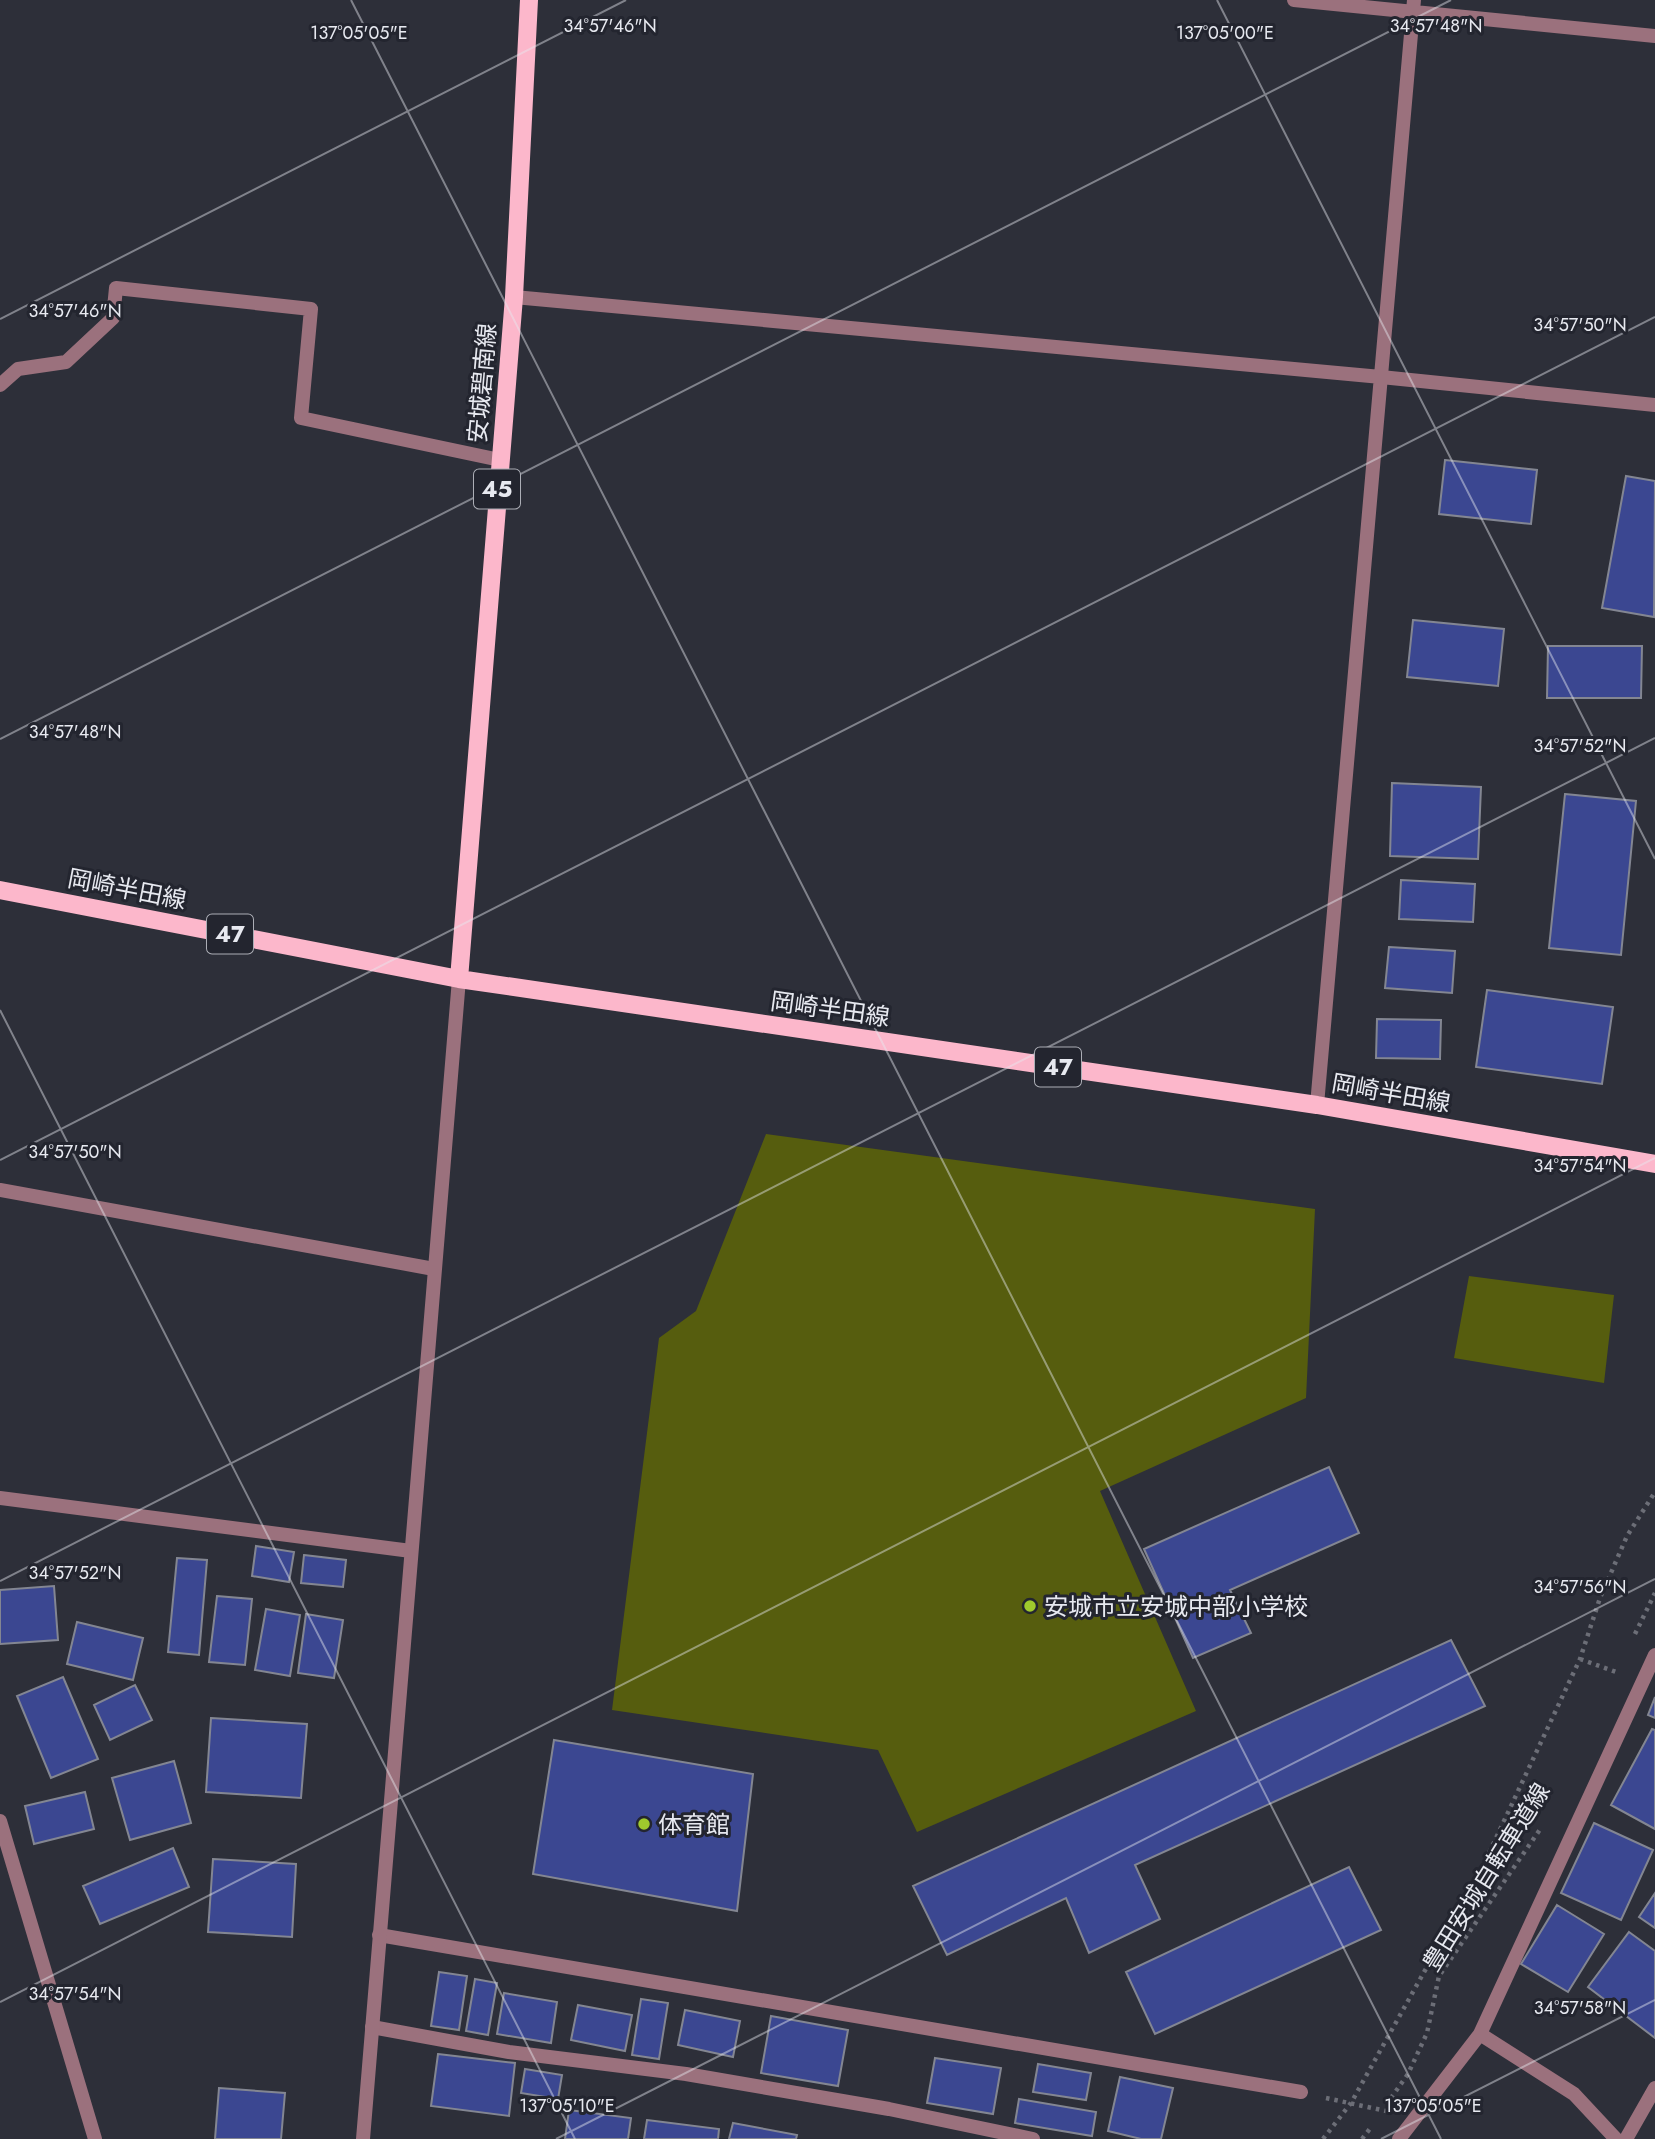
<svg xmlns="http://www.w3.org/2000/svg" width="1655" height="2139" viewBox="0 0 1655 2139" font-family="Jost,'Noto Sans JP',sans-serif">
	<rect width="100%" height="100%" fill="#2d2f39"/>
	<path fill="#565d0e" d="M766,1134L1315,1209L1306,1398L1100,1491L1196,1711L917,1832L878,1750L612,1710L659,1338L696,1311Z
		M1469,1276L1614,1295L1604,1383L1454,1358Z"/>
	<path fill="#3b4791" stroke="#838692" stroke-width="2" d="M1445,460L1537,470L1531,524L1439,514Z
		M1626,476L1655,481L1654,617L1602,608Z
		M1413,620L1504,629L1498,686L1407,677Z
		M1548,646H1642L1641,698H1547Z
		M1392,783L1481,787L1478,859L1390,856Z
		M1565,794L1636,801L1621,955L1549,948Z
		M1401,880L1475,884L1473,922L1399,919Z
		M1389,947L1455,951L1452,993L1385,988Z
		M1487,990L1613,1007L1602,1084L1476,1067Z
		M1377,1019L1441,1020L1440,1059L1376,1058Z
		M1329,1467L1359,1533L1230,1590L1251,1633L1193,1658L1144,1549Z
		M256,1546L294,1552L289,1582L252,1576Z
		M304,1555L346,1560L343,1587L301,1583Z
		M177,1558L207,1560L199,1655L168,1652Z
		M54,1586L58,1640L0,1644V1590Z
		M217,1596L252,1599L245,1665L209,1662Z
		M266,1609L300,1615L290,1676L255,1670Z
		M306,1614L343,1620L334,1678L298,1673Z
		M77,1622L143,1638L133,1680L67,1664Z
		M1451,1640L1485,1706L1135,1865L1160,1919L1089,1953L1066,1898L947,1955L913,1886Z
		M63,1677L98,1759L51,1778L17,1696Z
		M135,1685L152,1720L110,1740L94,1705Z
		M1655,1697V1718L1648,1715Z
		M211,1718L307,1724L301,1798L206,1792Z
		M1652,1729L1655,1730V1829L1611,1805Z
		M554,1740L753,1774L737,1911L533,1874Z
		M174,1761L191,1823L130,1840L112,1778Z
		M85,1792L94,1829L34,1844L25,1806Z
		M1594,1823L1653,1850L1621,1920L1561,1893Z
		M173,1848L189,1887L100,1924L83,1886Z
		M213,1859L296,1864L292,1937L208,1932Z
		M1349,1867L1381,1930L1155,2034L1126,1972Z
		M1655,1893V1928L1639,1917Z
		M1557,1905L1604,1934L1568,1992L1521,1964Z
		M1629,1932L1655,1951V2038L1588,1987Z
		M439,1972L467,1976L459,2030L431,2026Z
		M475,1979L497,1983L488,2035L466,2031Z
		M504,1993L557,2002L551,2043L497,2034Z
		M641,1999L668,2003L659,2059L632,2055Z
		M578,2005L632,2015L625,2051L571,2040Z
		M685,2010L740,2021L733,2057L678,2045Z
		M771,2016L848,2030L838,2086L761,2073Z
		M438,2054L515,2063L509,2116L431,2106Z
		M935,2058L1001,2068L993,2114L927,2103Z
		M1038,2064L1091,2073L1086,2100L1033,2092Z
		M525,2069L562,2075L558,2099L521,2093Z
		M1120,2077L1173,2088L1161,2139H1141L1108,2131Z
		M219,2088L285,2093L281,2139H215Z
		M1019,2099L1096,2112L1092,2136L1015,2123Z
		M569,2110L631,2118L628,2139H565Z
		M647,2120L719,2129L718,2139H644Z
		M733,2123L797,2135L796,2139H729Z"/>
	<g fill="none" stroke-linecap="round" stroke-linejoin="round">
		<path stroke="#6c6e77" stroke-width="4.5" stroke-dasharray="3.5 5" stroke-linecap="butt" d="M1635,1634L1655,1593
			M1580,1659L1616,1672
			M1326,2098L1386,2111
			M1391,2098L1408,2074L1427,2033L1439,1976L1541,1828
			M1323,2139L1351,2103L1481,1870L1580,1659L1600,1598L1627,1536L1655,1492
			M1362,2139L1372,2126"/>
		<path stroke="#9b717d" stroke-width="14" d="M0,385L18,369L66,362L113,318L116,288L311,309L301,418L500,460
			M372,2027L509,2052L686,2074L889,2109L1033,2139"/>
		<path stroke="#9b717d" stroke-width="14" d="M1294,0L1655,36
			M514,297L1381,377L1655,405
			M1317,1105L1414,0
			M0,1190L434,1269
			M0,1498L411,1551
			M0,1821L95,2139
			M379,1935L1301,2092
			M1480,2034L1574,2094L1616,2139
			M1399,2139L1480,2034L1655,1655
			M1626,2139L1655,2088"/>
		<path stroke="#9b717d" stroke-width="14" d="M363,2139L459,979"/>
		<path stroke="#fcb7cb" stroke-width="18" d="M0,890L459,979L1317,1105L1655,1164
			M459,979L514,297L529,0"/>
	</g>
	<path fill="none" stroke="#e7e9f0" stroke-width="2" stroke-opacity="0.45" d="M351,0L1441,2139M1217,0L1655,859M0,319L626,0M0,739L1451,0M0,1010L575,2139M0,1160L1655,317M0,1581L1655,738M0,2002L1655,1158M556,2139L1655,1579M1381,2139L1655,2000"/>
	<g fill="#9fca2d" stroke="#23252f" stroke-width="2.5">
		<circle cx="1030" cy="1606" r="7"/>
		<circle cx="644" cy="1824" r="7"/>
	</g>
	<g text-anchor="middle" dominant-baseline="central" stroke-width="6" stroke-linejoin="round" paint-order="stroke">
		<g fill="#23252f" stroke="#acaeb6" stroke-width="2">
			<rect x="474" y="469.5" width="46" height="39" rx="5"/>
			<rect x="207" y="914.5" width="46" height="39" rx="5"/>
			<rect x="1035" y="1047.5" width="46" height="39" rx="5"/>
		</g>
		<g font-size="23" font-weight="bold" fill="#e7e9f0">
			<text x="497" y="489">45</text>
			<text x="230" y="934">47</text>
			<text x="1058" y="1067">47</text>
		</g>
		<g font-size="24" fill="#e7e9f0" stroke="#23252f">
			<text transform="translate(482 383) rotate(-85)">安城碧南線</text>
			<text transform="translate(127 889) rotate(11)">岡崎半田線</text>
			<text transform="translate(830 1009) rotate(8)">岡崎半田線</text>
			<text transform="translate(1391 1093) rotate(10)">岡崎半田線</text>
			<text transform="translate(1486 1877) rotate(-58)">豊田安城自転車道線</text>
		</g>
		<g font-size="24" fill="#e7e9f0" stroke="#23252f" text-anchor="start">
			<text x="1044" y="1606">安城市立安城中部小学校</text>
			<text x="658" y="1824">体育館</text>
		</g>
	</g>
	<g font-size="18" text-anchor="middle" fill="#e7e9f0" stroke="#23252f" stroke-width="6" stroke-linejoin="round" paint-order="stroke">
		<text x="1436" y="32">34°57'48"N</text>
		<text x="610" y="32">34°57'46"N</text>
		<text x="359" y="39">137°05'05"E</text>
		<text x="1225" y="39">137°05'00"E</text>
		<text x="75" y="317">34°57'46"N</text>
		<text x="1580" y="331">34°57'50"N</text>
		<text x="75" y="738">34°57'48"N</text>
		<text x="1580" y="752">34°57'52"N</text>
		<text x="75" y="1158">34°57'50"N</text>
		<text x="1580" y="1172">34°57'54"N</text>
		<text x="75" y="1579">34°57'52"N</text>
		<text x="1580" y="1593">34°57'56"N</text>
		<text x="75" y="2000">34°57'54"N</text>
		<text x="1580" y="2014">34°57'58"N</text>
		<text x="567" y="2112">137°05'10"E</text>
		<text x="1433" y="2112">137°05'05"E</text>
	</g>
</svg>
